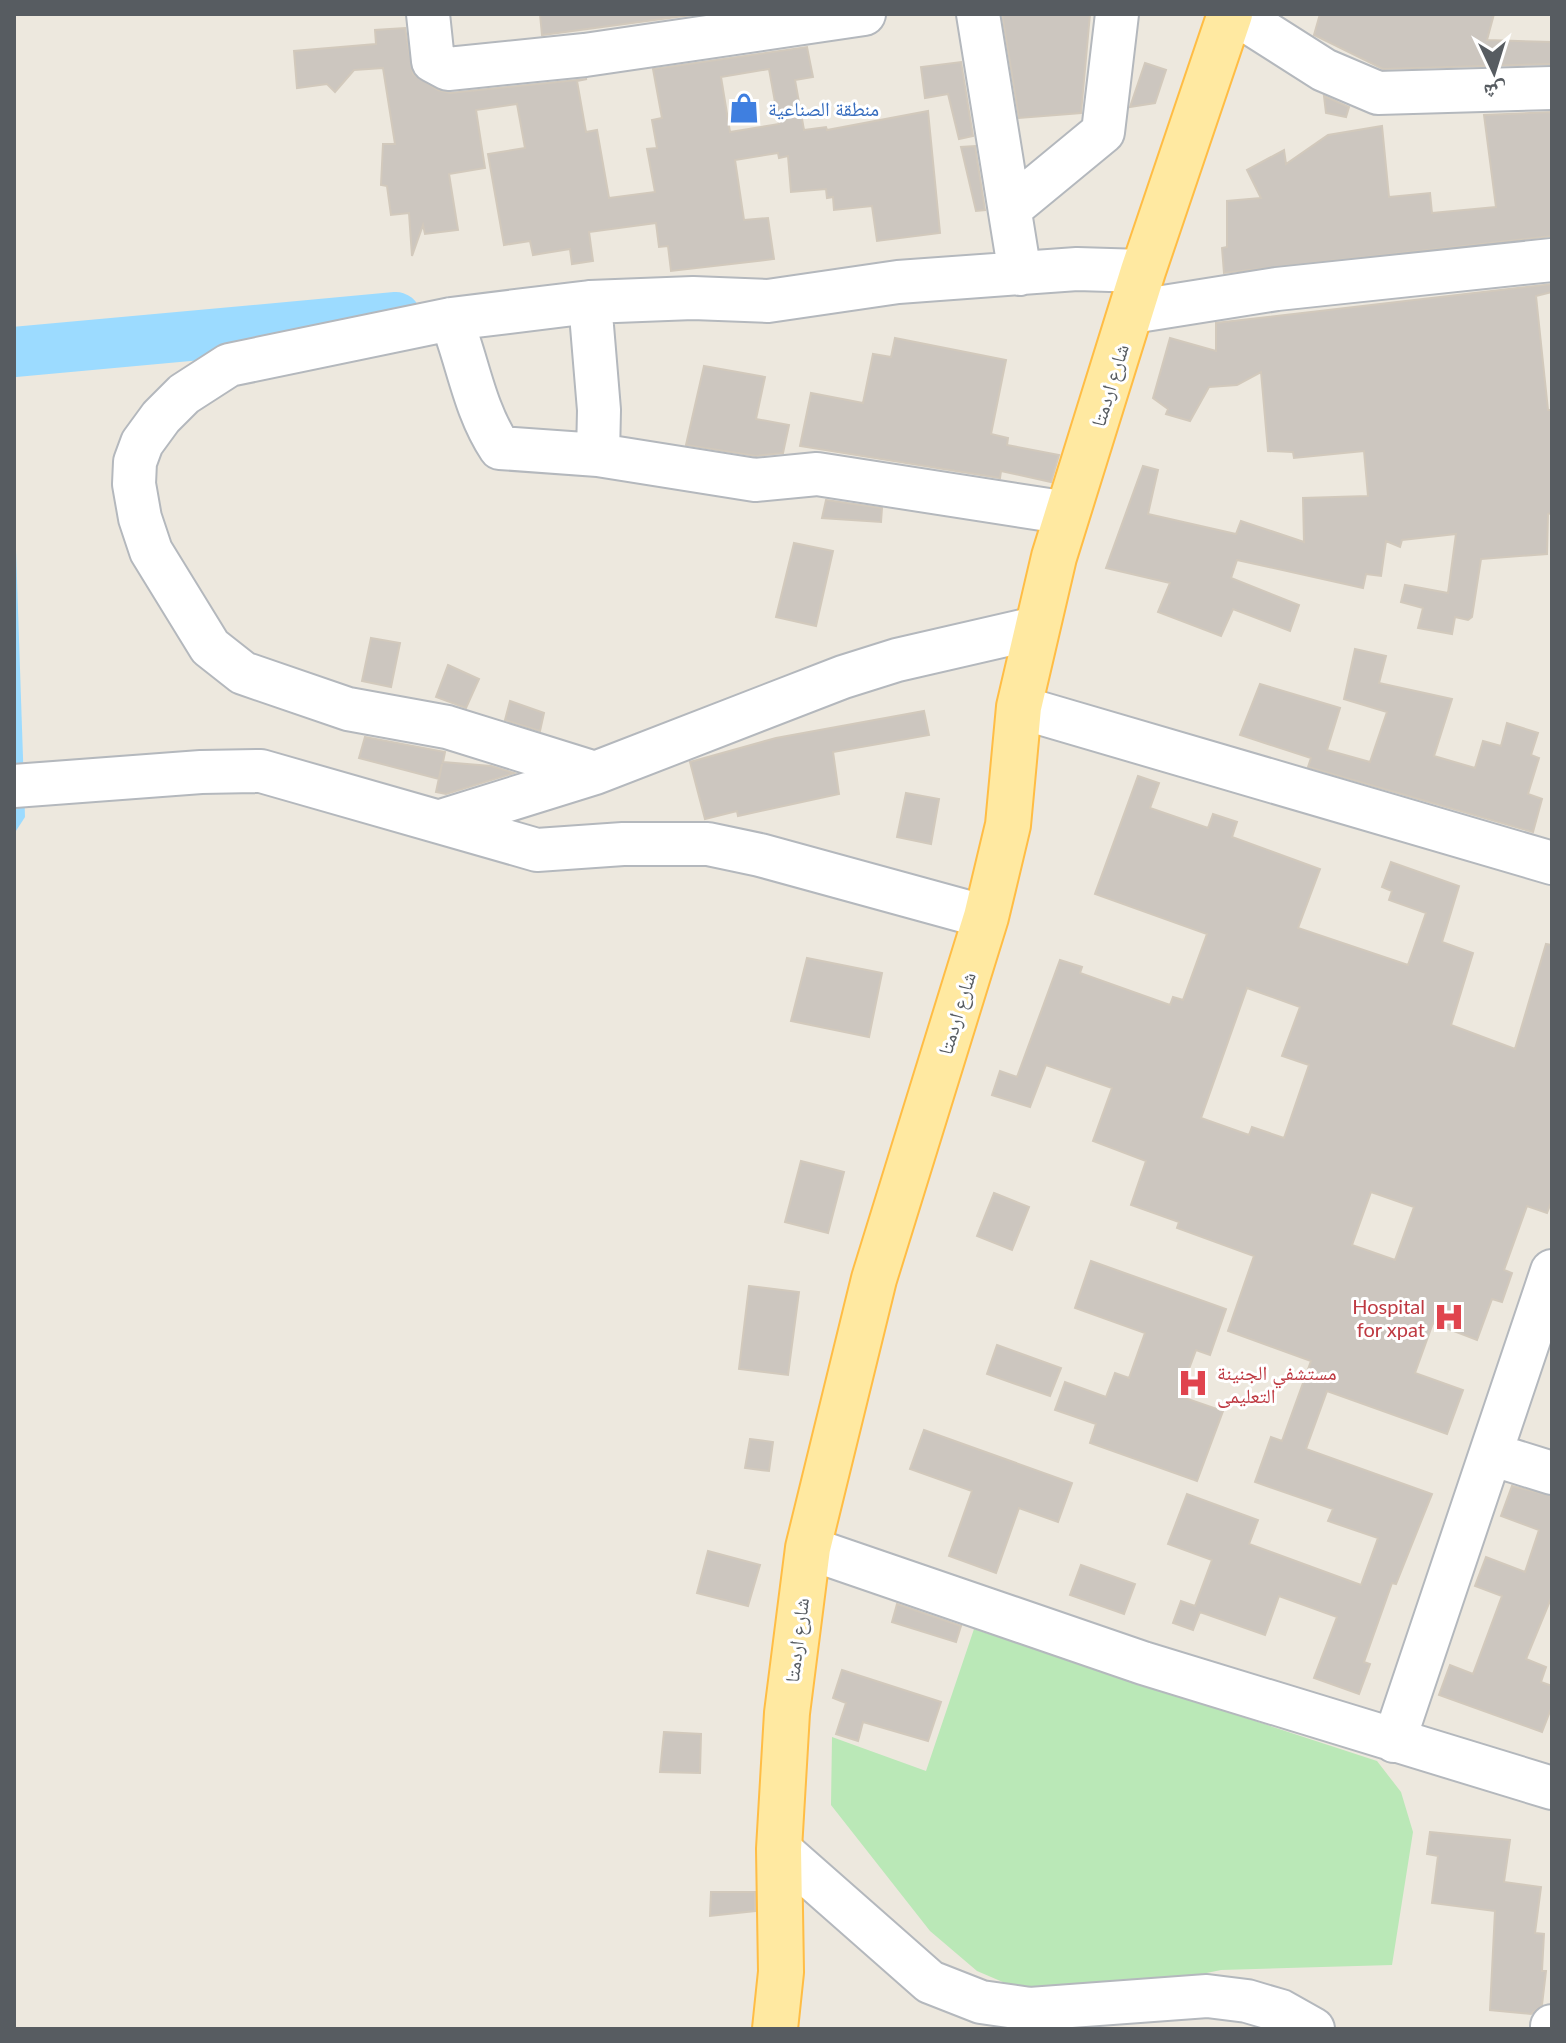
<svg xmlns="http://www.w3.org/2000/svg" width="1566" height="2043" viewBox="0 0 1566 2043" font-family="Lato,'Noto Naskh Arabic',sans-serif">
	<rect width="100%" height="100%" fill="#ede8de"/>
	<path fill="#bae8b7" d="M974,1629L1377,1761L1401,1792L1413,1832L1392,1965L1221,1970L1158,1983L1024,1991L977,1971L930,1931L831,1805L832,1737L926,1771Z"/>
	<path fill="#9cdbff" d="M14,491L25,817L14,834Z"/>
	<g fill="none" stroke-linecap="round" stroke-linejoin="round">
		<path stroke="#9cdbff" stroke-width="50" d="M14,352L396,317"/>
	</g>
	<path fill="#ccc6bf" stroke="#d2c9bc" stroke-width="2" fill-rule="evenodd" d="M540,14H699L542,35Z
		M1002,14H1090L1081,113L1019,118Z
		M1320,14H1494L1487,40L1552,42V64L1383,69L1314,35Z
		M405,28L413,74L438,90L450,93L587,79L577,81L586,132L597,130L609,198L655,192L647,149L657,148L652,120L662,118L653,69L807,47L813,77L795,80L804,130L826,127L827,130L928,111L940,233L877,241L872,206L834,210L833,197L827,198L826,189L791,192L788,156L779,158L778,153L735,160L744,220L768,218L774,259L671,271L668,246L659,247L656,223L589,232L593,261L572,264L570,249L533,255L530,241L504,245L488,154L525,148L517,104L476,110L485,168L449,174L458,230L425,234L423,225L412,256L409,213L391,215L387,186L381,185L383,144H395L383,68L354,70L335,92L327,84L297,88L294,51L376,44L375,30ZM769,69L779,124L730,132L721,77Z
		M961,62L973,136L959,139L948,94L925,98L921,67Z
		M1145,63L1166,70L1155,103L1130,107Z
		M1324,96L1349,107L1346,117L1326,113Z
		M1552,112V236L1224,273L1222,248L1227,247V201L1261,198L1247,170L1284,150L1286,164L1328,135L1382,126L1389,197L1430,193L1432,213L1496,207L1484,115Z
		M975,146L985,210L976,211L961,147Z
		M1552,284V292L1536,296L1548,410H1552V513L1548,514L1547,554L1481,559L1472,617L1468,620L1455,617L1452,634L1418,628L1423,608L1401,602L1405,585L1448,593L1456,534L1402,540L1400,547L1386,541L1381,576L1366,574L1363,588L1237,560L1231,578L1299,605L1290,631L1233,609L1221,636L1158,612L1170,583L1106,568L1143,466L1158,470L1148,514L1236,534L1241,521L1304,542L1303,498L1368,496L1364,451L1294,458L1293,452L1268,451L1261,372L1237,385L1209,387L1190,421L1166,414L1168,409L1153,398L1170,338L1216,351V323Z
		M895,338L1006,360L991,434L1008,438L1007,445L1059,455L1051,482L1001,471L1000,478L800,446L811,393L863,403L873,354L891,357Z
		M704,366L765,377L756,419L789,425L783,453L756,456L686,445Z
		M826,500L882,508L881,522L822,518Z
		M794,543L833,551L816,626L776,617Z
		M371,638L400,643L391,687L362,681Z
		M1355,649L1386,656L1379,683L1452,699L1434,756L1475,768L1483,741L1501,746L1507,723L1538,733L1531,755L1539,758L1528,794L1542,799L1533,832L1308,767L1311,758L1240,735L1260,684L1340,708L1327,750L1370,762L1387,712L1344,699Z
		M448,665L479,679L466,708L436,697Z
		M510,701L544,713L540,731L505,720Z
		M924,711L929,735L833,752L839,794L738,816L737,811L705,819L690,762L776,738Z
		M365,737L445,752L443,762L491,766L514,773L446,794L436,792L442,764L439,779L359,758Z
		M1138,776L1159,783L1150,808L1208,828L1213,814L1237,822L1232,837L1320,869L1298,928L1408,965L1426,913L1389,900L1392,891L1382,887L1391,862L1459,886L1442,942L1473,953L1451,1025L1515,1049L1546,944L1552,945V1200L1547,1213L1527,1206L1504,1270L1512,1273L1502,1302L1492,1299L1477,1340L1433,1323L1415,1373L1463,1390L1447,1434L1327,1391L1306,1449L1432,1494L1396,1584L1392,1583L1364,1662L1370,1664L1359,1694L1314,1678L1337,1617L1279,1596L1265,1635L1200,1612L1193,1630L1173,1623L1181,1601L1195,1606L1212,1560L1168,1544L1187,1494L1258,1520L1249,1544L1361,1585L1378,1538L1328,1521L1333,1509L1255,1482L1271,1437L1282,1441L1311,1361L1228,1331L1254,1256L1177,1228L1179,1222L1131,1205L1146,1161L1093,1141L1112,1088L1046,1065L1030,1107L992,1095L1000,1071L1017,1077L1060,960L1082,967L1080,973L1170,1005L1173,997L1183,1000L1207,934L1095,894ZM1247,988L1300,1007L1282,1056L1309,1065L1284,1138L1252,1127L1249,1135L1201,1118ZM1371,1192L1414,1207L1395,1260L1352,1245Z
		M906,793L939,799L931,844L897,837Z
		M807,958L882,973L869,1037L791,1021Z
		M801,1161L844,1172L828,1233L785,1222Z
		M994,1193L1029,1207L1012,1250L977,1236Z
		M1091,1261L1226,1309L1210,1355L1196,1350L1179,1396L1223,1411L1197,1481L1090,1443L1096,1424L1055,1410L1065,1382L1106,1397L1115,1373L1129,1378L1145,1333L1075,1308Z
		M749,1286L799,1292L788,1375L739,1369Z
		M997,1345L1061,1368L1050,1396L987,1374Z
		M924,1430L1072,1483L1058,1522L1019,1508L996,1573L949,1556L972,1491L910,1469Z
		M750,1439L773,1442L769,1471L745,1468Z
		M1512,1486L1552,1496V1596L1526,1659L1546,1667L1541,1682L1552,1686V1706L1542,1732L1439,1695L1450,1665L1473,1674L1502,1596L1475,1586L1486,1557L1525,1572L1539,1530L1501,1516Z
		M708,1551L760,1565L748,1606L697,1593Z
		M1081,1565L1135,1584L1124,1614L1070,1595Z
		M897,1604L961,1626L956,1642L892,1622Z
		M842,1670L941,1702L928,1741L863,1722L858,1741L836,1734L846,1703L833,1698Z
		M664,1732L701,1734L700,1773L660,1772Z
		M1430,1832L1510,1840L1504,1882L1541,1887L1535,1933L1544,1934L1542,1971H1546L1542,2005L1531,2014L1490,2010L1495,1911L1432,1903L1438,1856L1427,1854Z
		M711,1892H755V1911L710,1916Z"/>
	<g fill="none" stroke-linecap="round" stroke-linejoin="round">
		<g stroke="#b4b8bd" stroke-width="46">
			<path id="minor" d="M428,14L433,61L448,69L585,55L864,14
				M978,14L1020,274
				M1236,14L1324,70L1378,93L1552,88
				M1012,207L1103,132L1117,14
				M1132,312L1277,289L1552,260
				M451,319C468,362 474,409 500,448L598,455L599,410L590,302
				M598,455L755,480L817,474L1068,513
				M1019,707L1552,863
				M595,773L447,727L348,709L243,673L210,647L151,551L140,518L134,484L135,462L142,443L161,417L184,394L229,365L451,319L590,302L693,298L768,301L898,282L1077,269L1143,271
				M14,786L201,772L261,771L537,850L623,844H708L760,855L986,917
				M441,821L595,773L843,677L897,660L1036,628
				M1491,1454L1552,1473
				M808,1548L1143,1663L1552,1788
				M1394,1741L1552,1271
				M779,1849L930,1982L981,2002L1030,2009L1207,1996L1247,2001L1281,2011L1313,2029
				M1552,2029V2026"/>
		</g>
		<g stroke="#ffbd45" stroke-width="48">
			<path id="major" d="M775,2029L781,1972L779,1849L787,1713L808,1548L874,1279L986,917L1008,825L1019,707L1054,557L1143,271L1230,14"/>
		</g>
		<use href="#minor" stroke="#fff" stroke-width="42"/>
		<use href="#major" stroke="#ffe9a1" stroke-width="44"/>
	</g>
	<defs>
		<g id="shop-bare" transform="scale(2.4)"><path d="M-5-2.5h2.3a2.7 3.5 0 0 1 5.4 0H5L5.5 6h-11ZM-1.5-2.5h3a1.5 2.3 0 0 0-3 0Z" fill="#3f7fe0" stroke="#fff" stroke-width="2.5" paint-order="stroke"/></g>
		<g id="hospital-bare" transform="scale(2.4)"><path d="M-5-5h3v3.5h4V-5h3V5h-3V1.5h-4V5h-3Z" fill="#e0444e" stroke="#fff" stroke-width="2.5" paint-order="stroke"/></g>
	</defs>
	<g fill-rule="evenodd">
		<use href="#shop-bare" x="744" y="108"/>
		<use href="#hospital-bare" x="1449" y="1317"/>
		<use href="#hospital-bare" x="1193" y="1383"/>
	</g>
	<g text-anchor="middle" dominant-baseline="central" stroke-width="6" stroke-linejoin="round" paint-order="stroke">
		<g font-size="20" fill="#366cbe" stroke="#fff" text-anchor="start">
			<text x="768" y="108">منطقة الصناعية</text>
		</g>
		<g font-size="20" fill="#575c61" stroke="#fff">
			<text transform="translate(1109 385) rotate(-73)">شارع اردمتا</text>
			<text transform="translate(956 1013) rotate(-73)">شارع اردمتا</text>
			<text transform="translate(796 1640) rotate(-83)">شارع اردمتا</text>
		</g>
		<g font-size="20" fill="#be3a42" stroke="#fff" text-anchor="end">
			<text x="1425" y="1306">Hospital<tspan x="1425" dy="23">for xpat</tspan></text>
			<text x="1217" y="1372" text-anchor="start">مستشفي الجنينة<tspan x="1217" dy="23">التعليمى</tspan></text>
		</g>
	</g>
	<rect width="1566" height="2043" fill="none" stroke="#575c61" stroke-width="32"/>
	<g transform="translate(1494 72) rotate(176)" stroke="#ffffff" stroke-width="6" paint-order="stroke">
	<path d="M0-6L14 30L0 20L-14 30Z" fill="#575c61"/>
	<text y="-12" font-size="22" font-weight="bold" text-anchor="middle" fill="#575c61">ش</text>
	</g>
</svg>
